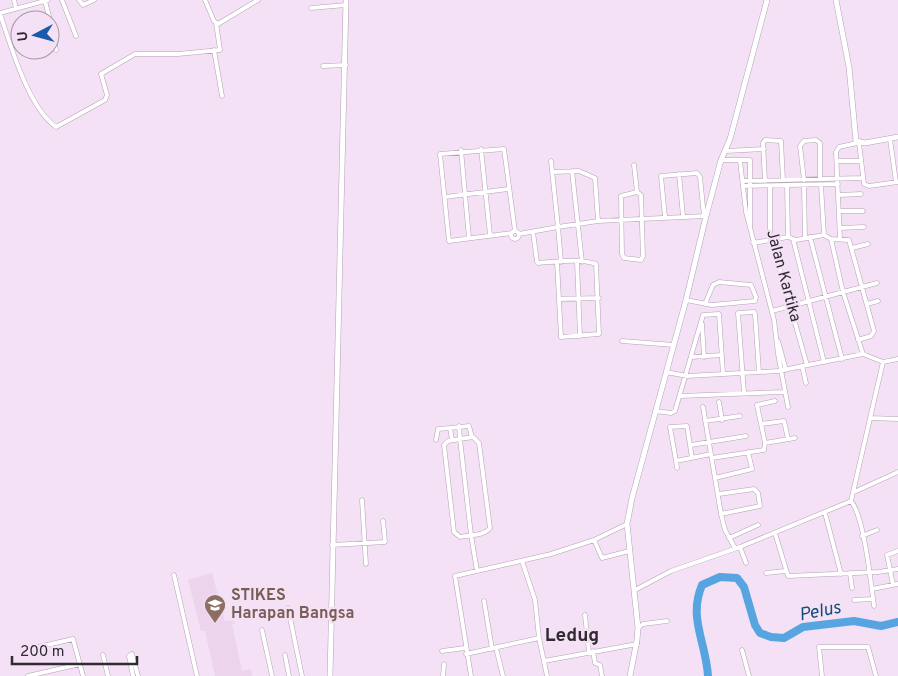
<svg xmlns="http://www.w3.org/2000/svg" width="898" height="676" viewBox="0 0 898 676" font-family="Overpass,sans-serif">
	<rect width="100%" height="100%" fill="#f4e1f5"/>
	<path fill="#ecd4ed" d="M212,573L225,621L234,620L235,623L232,624L242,671L251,669L252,676H215L205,631H201L188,580Z"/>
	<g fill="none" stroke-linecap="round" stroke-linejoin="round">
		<path stroke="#56a5e1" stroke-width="8" d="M708,676C706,642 688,618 702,585L720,577L737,578L744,587L755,625L760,633L771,637L784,638L803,627L854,621L881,626L898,622"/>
		<g stroke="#b3a1b4" stroke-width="5">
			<path id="minor" d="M14,0L16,8
				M62,0L76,36
				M79,0L83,5L94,0
				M205,0L214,21L218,24L258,0
				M45,1L50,20
				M311,8L346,5
				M0,13L48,0
				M0,14C11,46 28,107 56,127L105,100L107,95L101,74L135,54H178L220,50L216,23
				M50,22L56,50
				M214,50L222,96
				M323,66L346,65
				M890,139L896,182
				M859,143L864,184L869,186L898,182
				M481,149L490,235
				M461,150L469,238
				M726,151L764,149
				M721,160H750V226
				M551,161L558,227L598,221L706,216
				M740,161L746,212L774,320L778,354L788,407
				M837,161H861
				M634,165L637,192
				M572,171L582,262
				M553,172L579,171L595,178L598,221
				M679,174L683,216
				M804,180L800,146L804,141L816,140L820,143V179
				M743,181L862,178
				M765,181L763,143L765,140L781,141L783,180
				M787,185L788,237
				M804,185L805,238
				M821,185L824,235
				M743,186L838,184
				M770,186V235L807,365
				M637,192L641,195L643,256L641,260L624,258L622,254L621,196Z
				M839,195L861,194
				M445,197L508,189
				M839,211H863
				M665,217L661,176L697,173L700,177L704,216
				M840,228L864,227
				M511 235a4 4 0 1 1 8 0a4 4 0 1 1-8 0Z
				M533,232L537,262L538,263C556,262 579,258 596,264L599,334L561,337L557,262
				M512,233L449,241L440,154L504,149L515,231
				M519,234L558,227L561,262
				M810,237L842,359
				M793,239L824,362
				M831,239L843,292L863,354
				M840,239L836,152L839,147L857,143
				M753,243L788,237L796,240L824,235L831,239L849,240L874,331L871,336L858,340
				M852,248L868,244
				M577,262L580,336
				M559,299L599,298
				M686,300L712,305L755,301L756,297L751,285L719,282L713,285L705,304
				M867,304L878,301
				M772,311L877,283
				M702,324L704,357
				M622,341L674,345
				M778,341L786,370
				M691,357L722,355
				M802,366L806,383
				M666,372L687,376L778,371L863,354L883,362L898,359
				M744,393L738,313L754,312L755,314L759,372
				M680,396L784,392
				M719,402L722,420
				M703,407L721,514L725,530L735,548
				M655,411L671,413L675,411L703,315L719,314L723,374
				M870,418L898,419
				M705,421L740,416
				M761,424L784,421L788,439
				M459,426L460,439L448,441L444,445L454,532L460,537C469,535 484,536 490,528L479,443L473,437L460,439L471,535L477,571
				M450,428L469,426L472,437
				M436,440L438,429L450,428L452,440
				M765,443L795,438
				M691,445L746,436
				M692,458L687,426L670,427L676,461L711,454
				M712,458L764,450L765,443L757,405L775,401
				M676,461L677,468
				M715,478L752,469L748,452
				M854,492L898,472
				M719,494L754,489L758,493L760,506L721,514
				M362,500L366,564
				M851,501C864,516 871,584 874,606
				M825,513L841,574
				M775,533L788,576L878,572L898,569
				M862,536L877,530
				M729,538L758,525
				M594,540L602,558L629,551
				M332,545L385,542L383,521
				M740,547L746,563
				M522,561L535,600L539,638L547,676
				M766,573L785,571
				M850,573L852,588
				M174,575L197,676
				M893,585L887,555L898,551
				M872,589L898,584
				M635,590L671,571L740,547L851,501L883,362
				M854,600L873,599
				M484,601L492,649
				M288,608L302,676
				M585,615L589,652
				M638,628L643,624L667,621
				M262,630L272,676
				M38,647L73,639L83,676
				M496,648L503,676
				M742,650L749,676
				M442,651L465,648
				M593,651L595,663L600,665L602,676
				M466,654L539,638
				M103,655L108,676
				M285,655L289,676
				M544,661L637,644
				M28,676L80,664
				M133,676L129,656L132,654L138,676
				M443,676L444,664
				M471,676L455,576L551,554L594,540L627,524
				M822,676L819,647H868L876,676"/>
		</g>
		<g stroke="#b3a1b4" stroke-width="6">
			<path id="tertiary" d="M836,0L849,67L856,141L865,143L898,137
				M330,676L346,0
				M630,676L637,640L638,628L627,524L632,498L686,300L706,216L721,160L730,139L767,0"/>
		</g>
		<use href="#minor" stroke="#fff" stroke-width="4"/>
		<use href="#tertiary" stroke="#fff" stroke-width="5"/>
	</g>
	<defs>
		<g id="university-pin" transform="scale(1.125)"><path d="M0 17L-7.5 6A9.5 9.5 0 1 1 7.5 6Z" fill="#8d6e63" stroke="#f4e1f5"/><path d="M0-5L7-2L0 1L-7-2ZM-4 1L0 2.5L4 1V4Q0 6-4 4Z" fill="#fff"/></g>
	</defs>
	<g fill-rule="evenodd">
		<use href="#university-pin" x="215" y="605"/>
	</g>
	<g text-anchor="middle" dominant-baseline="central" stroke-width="5" stroke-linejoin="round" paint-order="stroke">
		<g font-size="16" fill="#312a31" stroke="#f4e1f5">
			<text transform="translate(783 276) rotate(75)">Jalan Kartika</text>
		</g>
		<g font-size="16" font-weight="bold" fill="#785e54" stroke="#f4e1f5" text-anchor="start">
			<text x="231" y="596">STIKES<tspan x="231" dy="18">Harapan Bangsa</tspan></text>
		</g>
		<g font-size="18" font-style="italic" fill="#104c73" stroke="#f4e1f5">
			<text transform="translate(820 612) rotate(-11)">Pelus</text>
		</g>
		<g font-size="19" font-weight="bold" fill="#312a31" stroke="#f4e1f5">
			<text x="572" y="636">Ledug</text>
		</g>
	</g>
	<g transform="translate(35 35) rotate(264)"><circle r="24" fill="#f4e1f5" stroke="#a698a7"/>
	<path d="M0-4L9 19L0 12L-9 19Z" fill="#195aab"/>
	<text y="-8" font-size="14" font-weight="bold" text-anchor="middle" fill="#312a31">U</text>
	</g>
	<path d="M12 656v8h125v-8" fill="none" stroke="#312a31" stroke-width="2.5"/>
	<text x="20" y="656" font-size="15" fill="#312a31" stroke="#f4e1f5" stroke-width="4" paint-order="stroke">200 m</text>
</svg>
